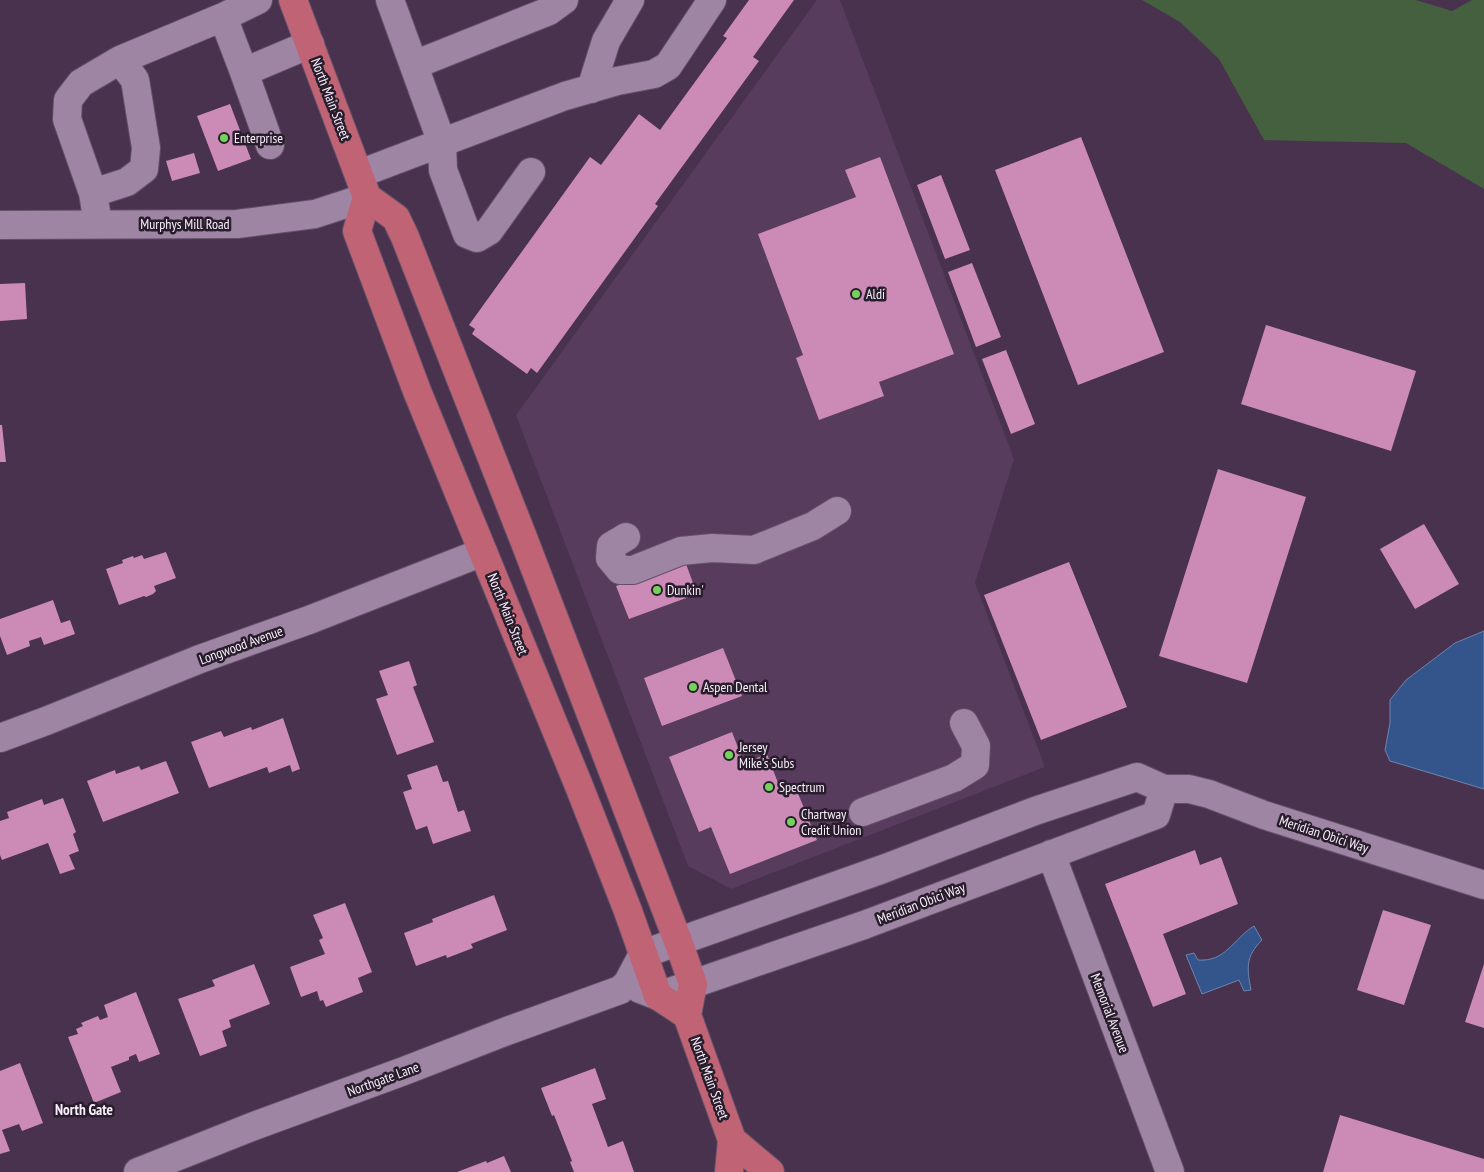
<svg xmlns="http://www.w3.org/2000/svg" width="1484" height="1172" viewBox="0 0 1484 1172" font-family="'PT Sans Narrow',sans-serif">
	<rect width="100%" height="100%" fill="#48324d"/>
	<path fill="#573c5d" d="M817,0H840L1014,459L975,583L1045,767L731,889L688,866L516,415Z"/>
	<path fill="#44603e" d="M1142,0H1416L1452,11L1472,0H1484V189L1406,143L1264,140L1219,59L1180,22Z"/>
	<path fill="#34558c" stroke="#6f83ae" d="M1484,631V789L1390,761L1385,750L1390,723V700L1406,680L1455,643Z
		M1254,926L1262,940C1245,957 1247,968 1251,990L1244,991L1239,980L1202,994L1186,955L1194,953L1198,960C1226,962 1233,939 1254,926Z"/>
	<path fill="#cc8ab6" d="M749,0H794L753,57L759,61L655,204L658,206L537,373L531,368L527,374L472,334L475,329L469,325L590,157L601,165L639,114L660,130L727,38L723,36Z
		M230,104L251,159L218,171L197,116Z
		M1081,137L1164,352L1078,385L995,170Z
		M194,153L200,173L172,181L166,161Z
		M880,157L954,354L879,382L884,396L819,420L796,358L803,355L758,234L856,197L845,170Z
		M941,175L970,250L945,259L917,185Z
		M972,263L1001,337L976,347L948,272Z
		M25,283L27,319L0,321V284Z
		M1266,325L1416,371L1391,451L1241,404Z
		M1006,350L1035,424L1011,434L982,359Z
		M0,425H2L6,462H0Z
		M1218,469L1306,497L1247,683L1159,656Z
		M1424,524L1459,584L1415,609L1380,549Z
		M166,552L176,578L154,586L156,591L153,594L146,597L144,596L119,605L106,569L123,563L122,560L133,556L134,558L142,555L144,559Z
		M685,561L697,594L629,619L616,586Z
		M1069,562L1127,707L1041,740L984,595Z
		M53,600L61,623L70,620L75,634L44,645L41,637L29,641L30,646L7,655L0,636V619Z
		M723,648L742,696L662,726L644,678Z
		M409,661L417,685L413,687L434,742L397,755L376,699L388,695L379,671Z
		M283,718L300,769L292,772L290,765L269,773L267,767L209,788L191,742L221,731L224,737L251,727L252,730Z
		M732,732L744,763L767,754L783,796L797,791L817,840L730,874L711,827L699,832L669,757Z
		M166,761L179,793L103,822L87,781L115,770L116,774L139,766L141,770Z
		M437,765L443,782L448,781L458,812L464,810L471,831L433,844L427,826L416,830L403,792L412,789L407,775Z
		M63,798L76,832L73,834L79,851L69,855L75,869L60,874L48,843L2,860L0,855V821L9,818L7,812L42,799L44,805Z
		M1195,850L1200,865L1221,857L1238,904L1163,934L1186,994L1153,1007L1105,884Z
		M494,895L507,930L471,944L473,948L447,958L446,955L416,966L404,933L433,922L432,919Z
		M345,903L372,972L358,978L363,992L326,1007L323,1000L320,1001L317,991L301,997L290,967L325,954L319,940L323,938L313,915Z
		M1383,910L1431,925L1404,1005L1357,990Z
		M254,964L270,1004L229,1020L231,1027L222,1031L227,1046L200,1056L178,999L215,986L212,980Z
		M1484,964V1028L1465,1022Z
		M136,992L160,1054L139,1062L136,1054L129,1057V1060L111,1067L121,1092L94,1103L68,1037L78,1034L76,1029L83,1026L81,1023L98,1016L100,1020L108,1017L104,1005Z
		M20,1063L43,1123L22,1131L19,1124L2,1130L10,1151L0,1154V1071Z
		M595,1068L606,1099L592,1104L608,1147L623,1141L634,1172H574L570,1162L572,1161L554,1115L552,1116L541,1088Z
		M1340,1115L1484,1159V1172H1323Z
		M504,1156L511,1172H457L486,1161L487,1163Z"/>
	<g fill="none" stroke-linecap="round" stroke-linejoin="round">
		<g stroke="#635068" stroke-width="30">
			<path id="minor" d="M258,0L223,17L244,72L310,44
				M390,0L442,143L443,170L467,234L477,238L489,231L531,172
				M414,65L549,11L564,0
				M244,72L270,145
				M591,89L606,41L630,0
				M359,174L565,96L617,81L654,74L668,66L712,0
				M93,193L127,182L144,169L146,148L135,80L120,60
				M98,224L93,193L67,119L68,100L81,83L120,60L223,17
				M0,225L237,224L315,214L367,197
				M626,537L611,546L610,558L620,570H633L681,551L712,548L754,550L813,526L837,511
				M0,738L46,721L200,659L309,620L483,552
				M863,812L954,778L975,765L976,746L964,723
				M1051,854L1170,1172
				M640,989L658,996L864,925L1156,815L1164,789
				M138,1172L254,1126L404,1071L507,1031L620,990L627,984L643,954L883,869L1035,811L1137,777L1164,789H1189L1209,794L1264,815L1484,885"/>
		</g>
		<g stroke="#635068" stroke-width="30">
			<path id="major" d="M293,0L367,197L357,231L417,391L579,786L628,911L658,996L687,1015
				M367,197L396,218L405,237L524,540L678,941L693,984L687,1015L732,1140L729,1172
				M732,1140L770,1172"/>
		</g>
		<use href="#minor" stroke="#9e85a4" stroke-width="28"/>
		<use href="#major" stroke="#bf6375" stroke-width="28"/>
	</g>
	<g fill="#74d25c" stroke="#281e2b" stroke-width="2">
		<circle cx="224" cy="138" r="5"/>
		<circle cx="856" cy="294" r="5"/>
		<circle cx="657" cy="590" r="5"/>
		<circle cx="693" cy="687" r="5"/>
		<circle cx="729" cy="755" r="5"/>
		<circle cx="769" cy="787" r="5"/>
		<circle cx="791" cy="822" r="5"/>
	</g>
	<g text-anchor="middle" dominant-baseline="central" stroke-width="5" stroke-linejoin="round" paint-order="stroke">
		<g font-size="14" fill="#faedfe" stroke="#281e2b">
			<text transform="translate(331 99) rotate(69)">North Main Street</text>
			<text x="185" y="224">Murphys Mill Road</text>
			<text transform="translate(508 614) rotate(68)">North Main Street</text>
			<text transform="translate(241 645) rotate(-20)">Longwood Avenue</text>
			<text transform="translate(1324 834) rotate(18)">Meridian Obici Way</text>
			<text transform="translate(921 903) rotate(-21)">Meridian Obici Way</text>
			<text transform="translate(1110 1013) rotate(69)">Memorial Avenue</text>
			<text transform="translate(710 1078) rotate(70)">North Main Street</text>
			<text transform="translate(383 1079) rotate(-20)">Northgate Lane</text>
		</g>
		<g font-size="14" fill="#faedfe" stroke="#281e2b" text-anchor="start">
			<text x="234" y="138">Enterprise</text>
			<text x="866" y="294">Aldi</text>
			<text x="667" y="590">Dunkin'</text>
			<text x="703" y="687">Aspen Dental</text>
			<text x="739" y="747">Jersey<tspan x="739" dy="16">Mike's Subs</tspan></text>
			<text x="779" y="787">Spectrum</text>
			<text x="801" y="814">Chartway<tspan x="801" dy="16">Credit Union</tspan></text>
		</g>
		<g font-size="15" font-weight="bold" fill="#faedfe" stroke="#281e2b">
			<text x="84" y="1109">North Gate</text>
		</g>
	</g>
</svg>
